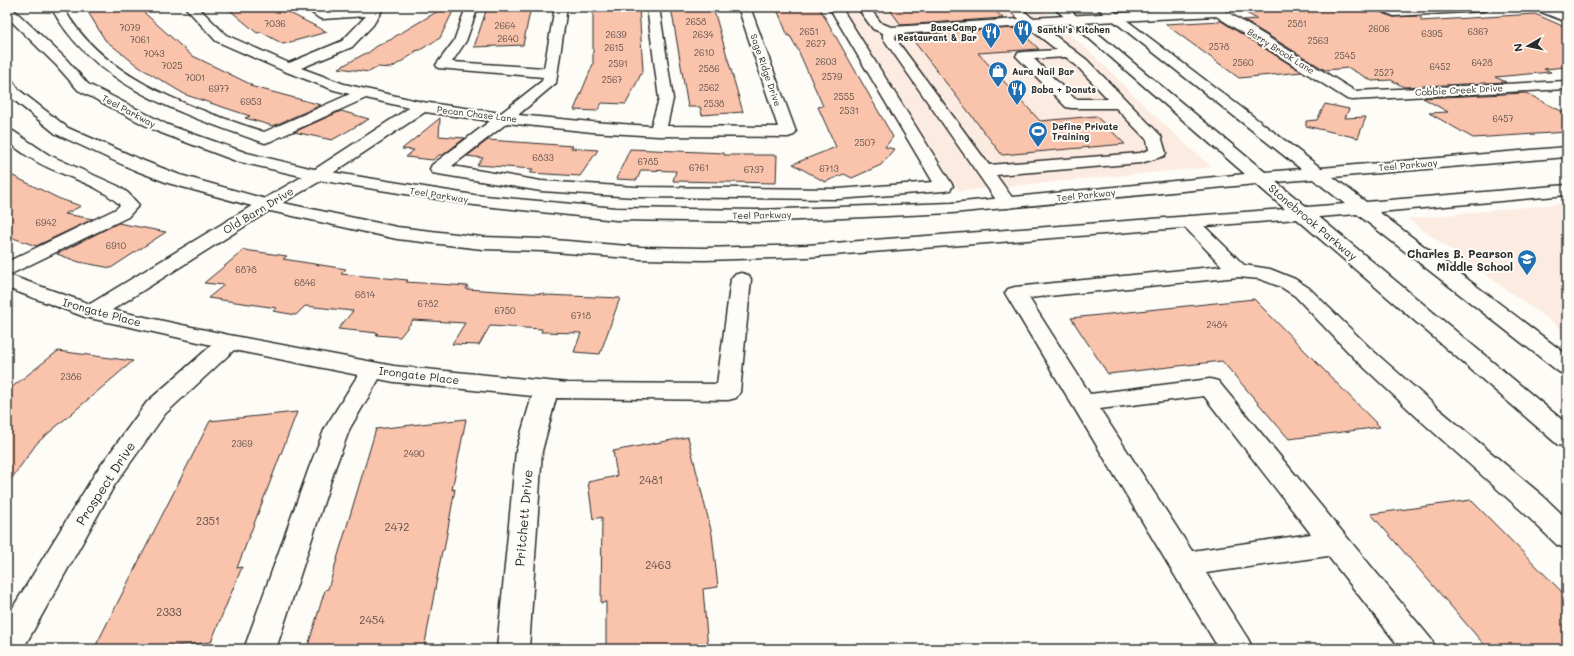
<svg xmlns="http://www.w3.org/2000/svg" width="1574" height="656" viewBox="0 0 1574 656" font-family="Mali,sans-serif">
	<rect width="100%" height="100%" fill="#fdfcf7"/>
	<filter id="ink" filterUnits="userSpaceOnUse"><feTurbulence type="fractalNoise" baseFrequency=".025" numOctaves="2"/><feDisplacementMap in="SourceGraphic" scale="8" xChannelSelector="R" yChannelSelector="G"/><feConvolveMatrix kernelMatrix="1 2 1 2 8 2 1 2 1" color-interpolation-filters="sRGB"/></filter>
	<g filter="url(#ink)">
		<path fill="#fcebe0" d="M842,7H1039L1089,51L1159,120L1211,167L959,191Z
			M1567,203V333L1408,219Z"/>
		<path fill="#f9c3ac" stroke="#2b2b2b" d="M85,7H138L191,55L252,85L250,86L321,105L273,126L245,118L250,116L186,95L139,67L105,40Z
			M226,7H278L327,32L283,44L261,32L257,33Z
			M445,7H455L440,38L420,50L415,51V53L391,68L378,67L369,72L339,68L366,53H368L377,46L392,39L394,37Z
			M531,7L523,45L474,47L487,8Z
			M593,7H639L643,70L626,104L602,103L597,111L574,110L593,64Z
			M671,7H713L743,112L702,115L700,107H688Z
			M776,7H819L893,137L885,147L894,149L881,165L852,178L844,174L825,182L793,164L836,147L818,107L823,106L798,50L790,36H788Z
			M888,7H991L1003,18L901,25Z
			M1236,7H1376L1378,11L1393,17L1421,16V21L1535,14L1567,28V67L1544,69L1551,72L1495,77L1506,82L1404,87L1391,80L1372,81L1349,68L1325,70L1243,20L1257,19Z
			M1221,21L1302,72L1239,78L1165,24Z
			M1013,28L1016,31H1020L1039,49L978,53L1040,121L1096,116L1125,144L1002,155L909,35Z
			M1526,93L1567,114V132L1473,138L1429,113L1448,112L1423,98Z
			M1325,104L1349,109L1345,118L1366,117L1358,138L1306,126V121L1317,120Z
			M341,111L369,119L332,140L294,132Z
			M440,118L439,136L465,138L443,155H439L433,160L406,157L414,150L402,149Z
			M488,140L573,146L571,148L598,150L580,176L530,173L533,169L477,165L483,158L467,156Z
			M630,149L724,153V155H777L776,183L673,181L676,171L641,170L637,180L616,179Z
			M7,173L60,199L81,206L65,214L93,219L36,246L7,236Z
			M118,223L166,232L111,268L79,262L57,254Z
			M244,250L287,256L283,259L346,269L341,274L408,280L406,282L468,286L466,289L545,294L544,295L620,298L600,354L574,352L581,333L541,332L542,329L490,326L479,345L452,344L465,323L413,320L400,337L376,335L378,333L338,329L353,311L305,306L296,315L273,311L277,308L208,298L224,285L204,283Z
			M1254,299L1380,427L1289,439L1222,361L1108,374L1071,318Z
			M58,351L133,361L37,443L7,485V391Z
			M297,412L237,568L242,567L211,642L150,649H94L210,421Z
			M466,419L452,490L455,489L444,550L442,551L424,649H307L325,590L328,589L376,429Z
			M688,437L712,534L718,587L703,589L708,649H606V602L601,603L602,517L593,519L588,482L617,476L613,451Z
			M1471,500L1567,597V649H1488L1371,514Z"/>
		<g fill="none" stroke-linecap="round" stroke-linejoin="round">
			<g stroke="#2b2b2b" stroke-width="3">
				<path id="minor" d="M51,7H63C103,80 191,107 264,132L350,94L334,90L284,71L216,41L185,7H198L226,35L289,63L342,41L366,16L323,19L319,18L304,7H318L325,11L384,7L373,25L352,47L301,68L344,84L422,102L501,113L542,81L543,77L438,68L436,65L454,41L466,7H478L466,41L452,62L544,68L555,7H567L556,83L518,115L592,122L651,126L659,99L647,7H659L673,99L667,126L778,127L738,7H750L796,132L794,135L788,137L658,136L592,132L507,123L452,166L541,181L635,187L838,189L933,182L829,7H841L953,186L950,190L944,191L838,199L635,197L541,191L432,173L430,169L432,165L490,121L425,112L324,179L272,209L112,310L229,335L394,366L568,383L717,384L731,279L734,275L741,273L748,275L751,279L740,392L736,398L728,400L556,398L542,451L529,649H497L516,451L532,396L394,382L379,379L350,428L335,468L276,649H244L309,468L325,428L358,375L234,350L165,414L114,486L23,649H7V617L96,472L147,402L212,345L85,317L7,288V262L116,209L120,205C100,186 73,179 49,168C33,161 20,151 7,141V129L13,131L49,155L118,186L128,193L139,205L128,217L9,275L90,304L260,201L312,171L409,108L366,98L271,141L265,143L259,141C182,114 92,85 51,7Z
					M857,7H869L881,23L891,27L1019,19L1007,7H1020L1032,18L1219,7L1355,91L1567,81V89L1352,100L1347,99L1216,16L1041,25L1087,60L1161,136L1166,153L1164,156L1141,163L996,175L1016,203L1013,207L1007,208L1001,207L883,38V33L873,29ZM1026,26L1057,50L1023,52L1018,53L1016,56L1066,107L1071,108H1116L1147,140L1149,150L1140,153L989,165L895,38L896,34ZM1066,57L1077,66L1108,99H1075L1034,59Z
					M1377,7L1396,8L1489,7L1487,10L1483,11L1394,16L1379,10Z
					M1534,7H1550L1567,14V22L1536,10Z
					M1189,216L1196,218L1244,265L1270,269L1295,279L1309,288L1370,348L1439,409L1543,496L1567,519V549L1557,545L1523,512L1421,421L1354,358L1295,296L1281,287L1260,279L1238,277L1029,298L1090,394L1210,379L1218,381L1431,639L1436,649H1401L1328,556L1206,573L1248,639L1253,649H1219L1005,293L1008,289L1015,287L1222,266L1180,222L1182,218ZM1204,396L1311,534L1192,551L1100,409Z"/>
			</g>
			<g stroke="#2b2b2b" stroke-width="3">
				<path id="major" d="M7,7H11L66,59L88,84L168,125L247,153L318,170L474,195L616,208L757,210L952,203L1245,174L1053,7H1066L1265,172L1301,169L1096,7H1109L1321,168L1567,147V157L1333,177L1366,202L1567,185V195L1379,212L1567,355V375L1559,372L1357,214L1319,217L1567,424V447L1558,445L1297,219L807,257L705,260L641,259L542,251L482,249L397,239L266,210L168,183L132,169L56,134L9,96L7,93V79L12,80L19,90L68,128L144,161L180,175L269,200L397,227L482,237L542,239L641,247L705,248L807,245L1285,209L1256,184L952,213L757,222L616,220L474,205L318,180L236,161L156,131L78,90L56,65L7,17ZM1313,179L1345,204L1307,207L1276,182Z"/>
			</g>
			<use href="#minor" fill="#fdfcf7" fill-rule="evenodd"/>
			<use href="#major" fill="#fdfcf7" fill-rule="evenodd"/>
		</g>
	</g>
	<defs>
		<g id="restaurant-pin" transform="scale(1)"><path d="M0 17L-7.5 6A9.5 9.5 0 1 1 7.5 6Z" fill="#1f6fb2" stroke="#fdfcf7"/><path d="M-5-6h1v4h1v-4h1v4h1v-4h1v5L-1.5 .5V6h-2V.5L-5-1ZM5-6V6H3V1.5H1.5Q1.5-4 5-6Z" fill="#fff"/></g>
		<g id="shop-pin" transform="scale(1)"><path d="M0 17L-7.5 6A9.5 9.5 0 1 1 7.5 6Z" fill="#1f6fb2" stroke="#fdfcf7"/><path d="M-5-2.5h2.3a2.7 3.5 0 0 1 5.4 0H5L5.5 6h-11ZM-1.5-2.5h3a1.5 2.3 0 0 0-3 0Z" fill="#fff"/></g>
		<g id="stadium-pin" transform="scale(1)"><path d="M0 17L-7.5 6A9.5 9.5 0 1 1 7.5 6Z" fill="#1f6fb2" stroke="#fdfcf7"/><path d="M0-5a6.5 5 0 1 0 0 10a6.5 5 0 1 0 0-10ZM-3.5-1.8h7v3.6h-7Z" fill="#fff"/></g>
		<g id="school-pin" transform="scale(1)"><path d="M0 17L-7.5 6A9.5 9.5 0 1 1 7.5 6Z" fill="#1f6fb2" stroke="#fdfcf7"/><path d="M0-5L7-2L0 1L-7-2ZM-4 1L0 2.5L4 1V4Q0 6-4 4Z" fill="#fff"/></g>
	</defs>
	<g fill-rule="evenodd">
		<use href="#restaurant-pin" x="1023" y="29"/>
		<use href="#restaurant-pin" x="991" y="32"/>
		<use href="#shop-pin" x="998" y="71"/>
		<use href="#restaurant-pin" x="1017" y="89"/>
		<use href="#stadium-pin" x="1038" y="131"/>
		<use href="#school-pin" x="1527" y="259"/>
	</g>
	<g text-anchor="middle" dominant-baseline="central" stroke-width="4" stroke-linejoin="round" paint-order="stroke">
		<g font-size="9" fill="#5e514b">
			<text x="696" y="21">2658</text>
			<text x="275" y="23">7036</text>
			<text x="1297" y="23">2581</text>
			<text x="505" y="25">2664</text>
			<text x="130" y="27">7079</text>
			<text x="1379" y="28">2606</text>
			<text x="809" y="31">2651</text>
			<text x="1478" y="31">6367</text>
			<text x="1432" y="33">6395</text>
			<text x="616" y="34">2639</text>
			<text x="703" y="34">2634</text>
			<text x="508" y="38">2640</text>
			<text x="140" y="39">7061</text>
			<text x="1318" y="40">2563</text>
			<text x="816" y="43">2627</text>
			<text x="1219" y="46">2578</text>
			<text x="614" y="47">2615</text>
			<text x="704" y="52">2610</text>
			<text x="154" y="53">7043</text>
			<text x="1345" y="55">2545</text>
			<text x="826" y="61">2603</text>
			<text x="1243" y="62">2560</text>
			<text x="1482" y="62">6428</text>
			<text x="618" y="63">2591</text>
			<text x="172" y="65">7025</text>
			<text x="1440" y="66">6452</text>
			<text x="709" y="68">2586</text>
			<text x="1384" y="72">2527</text>
			<text x="832" y="76">2579</text>
			<text x="195" y="77">7001</text>
			<text x="612" y="79">2567</text>
			<text x="709" y="87">2562</text>
			<text x="219" y="88">6977</text>
			<text x="844" y="96">2555</text>
			<text x="251" y="101">6953</text>
			<text x="714" y="103">2538</text>
			<text x="849" y="110">2531</text>
			<text x="1503" y="118">6457</text>
			<text x="865" y="142">2507</text>
			<text x="543" y="157">6833</text>
			<text x="648" y="161">6785</text>
			<text x="699" y="167">6761</text>
			<text x="829" y="168">6713</text>
			<text x="754" y="169">6737</text>
			<text x="46" y="222">6942</text>
			<text x="116" y="245">6910</text>
			<text x="246" y="269">6878</text>
			<text x="305" y="282">6846</text>
			<text x="365" y="294">6814</text>
			<text x="428" y="303">6782</text>
			<text x="505" y="310">6750</text>
			<text x="581" y="315">6718</text>
			<text x="1217" y="324">2484</text>
			<text x="71" y="376">2386</text>
			<text x="242" y="443">2369</text>
			<text x="414" y="453">2490</text>
		</g>
		<g font-size="9" font-weight="bold" fill="#2b2b2b" stroke="#fdfcf7" text-anchor="start">
			<text x="977" y="27" text-anchor="end">BaseCamp<tspan x="977" dy="10">Restaurant &amp; Bar</tspan></text>
			<text x="1037" y="29">Santhi's Kitchen</text>
			<text x="1012" y="71">Aura Nail Bar</text>
			<text x="1031" y="89">Boba + Donuts</text>
			<text x="1052" y="126">Define Private<tspan x="1052" dy="10">Training</tspan></text>
		</g>
		<g font-size="9" fill="#2b2b2b" stroke="#fdfcf7">
			<text transform="translate(1281 51) rotate(32)">Berry Brook Lane</text>
			<text transform="translate(766 70) rotate(71)">Sage Ridge Drive</text>
			<text transform="translate(1459 90) rotate(-3)">Cobbie Creek Drive</text>
			<text transform="translate(129 111) rotate(28)">Teel Parkway</text>
			<text transform="translate(477 114) rotate(7)">Pecan Chase Lane</text>
			<text transform="translate(1408 165) rotate(-5)">Teel Parkway</text>
			<text transform="translate(439 195) rotate(9)">Teel Parkway</text>
			<text transform="translate(1086 195) rotate(-6)">Teel Parkway</text>
			<text transform="translate(762 215) rotate(-1)">Teel Parkway</text>
		</g>
		<g font-size="11" fill="#2b2b2b" stroke="#fdfcf7">
			<text transform="translate(258 210) rotate(-31)">Old Barn Drive</text>
			<text transform="translate(1313 222) rotate(40)">Stonebrook Parkway</text>
			<text transform="translate(102 312) rotate(15)">Irongate Place</text>
			<text transform="translate(419 375) rotate(7)">Irongate Place</text>
		</g>
		<g font-size="11" font-weight="bold" fill="#2b2b2b" stroke="#fdfcf7" text-anchor="end">
			<text x="1513" y="253">Charles B. Pearson<tspan x="1513" dy="13">Middle School</tspan></text>
		</g>
		<g font-size="11" fill="#5e514b">
			<text x="651" y="479">2481</text>
			<text x="208" y="520">2351</text>
			<text x="397" y="526">2472</text>
			<text x="658" y="564">2463</text>
			<text x="169" y="611">2333</text>
			<text x="372" y="619">2454</text>
		</g>
		<g font-size="13" fill="#2b2b2b" stroke="#fdfcf7">
			<text transform="translate(105 483) rotate(-57)">Prospect Drive</text>
			<text transform="translate(523 518) rotate(-85)">Pritchett Drive</text>
		</g>
	</g>
	<rect width="1574" height="656" fill="none" stroke="#fdfcf7" stroke-width="24"/>
	<rect x="12" y="12" width="1550" height="632" fill="none" stroke="#2b2b2b" stroke-width="1.5" filter="url(#ink)"/>
	<g transform="translate(1528 46) rotate(261)" stroke="#fdfcf7" stroke-width="3" paint-order="stroke">
	<path d="M0-3L7 15L0 10L-7 15Z" fill="#2b2b2b"/>
	<text y="-6" font-size="11" font-weight="bold" text-anchor="middle" fill="#2b2b2b">N</text>
	</g>
</svg>
